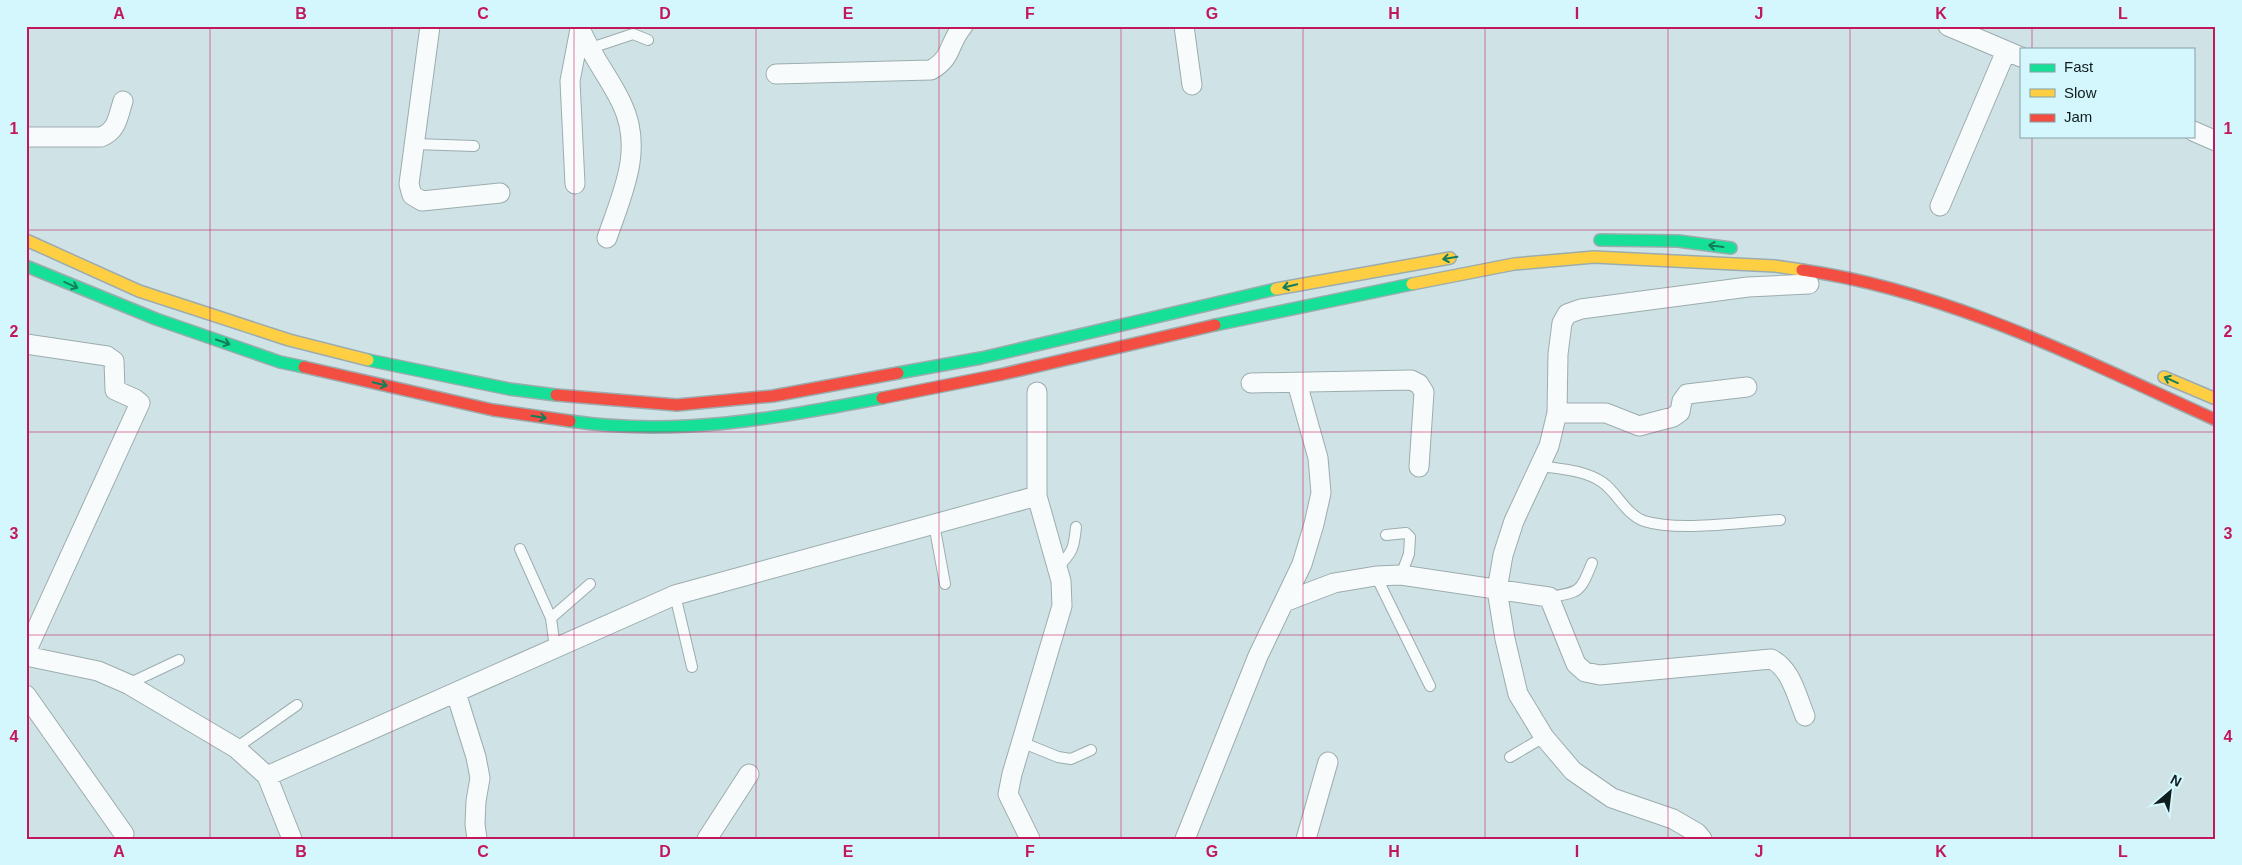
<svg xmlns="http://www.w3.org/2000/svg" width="2242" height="865" viewBox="0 0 2242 865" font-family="Helvetica,sans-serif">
	<rect width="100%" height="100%" fill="#cfe3e6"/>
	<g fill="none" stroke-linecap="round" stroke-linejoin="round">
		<g stroke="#9cacae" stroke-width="12">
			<path id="lane" d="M591,48L633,34L648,40
				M415,144L474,146
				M1540,466C1561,469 1584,470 1602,482C1617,492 1626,515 1644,521C1678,532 1743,522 1780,520
				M934,524L945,584
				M1386,535L1406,533L1410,537L1409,554L1401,575
				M520,549L551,618L555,648
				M1057,568C1073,552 1074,548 1076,527
				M1376,576L1430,686
				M675,595L692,667
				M1549,597C1581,592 1580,592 1592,563
				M551,618L590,584
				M128,684L179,660
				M1021,742L1058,757L1071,759L1091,750
				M236,748L297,705
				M1510,757L1544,737"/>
		</g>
		<g stroke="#9cacae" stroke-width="21">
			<path id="street" d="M430,26L409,184L412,195L422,201L500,193
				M579,26C590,54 610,78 622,104C644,150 622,194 607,238
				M1184,26L1192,85
				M1948,26L2021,57
				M776,74L931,70C953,58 948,43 963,26
				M2193,131L2216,141
				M26,137H101C117,131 118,117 123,101
				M575,184L570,81L580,29
				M1940,206L2006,51
				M26,344L107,356L114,361L115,390L135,399L140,403L26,652
				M1251,383L1411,380L1419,384L1424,392L1419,467
				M1557,413H1606L1639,426L1673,417L1680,412L1682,401L1687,394L1747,387
				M1284,602L1334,583L1376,576L1401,575L1549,597L1576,664L1585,672L1600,675L1771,659C1791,668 1797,697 1805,716
				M26,656L98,671L128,684L236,748L267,776L292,839
				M456,693L476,757L480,778L476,801L475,824L477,839
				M26,695L124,834
				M267,776L675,595L1037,496
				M707,839L749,774
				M1030,839L1008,794L1012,774L1062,606L1061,581L1037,496V392
				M1185,839L1258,656L1302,564L1314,524L1321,493L1318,458L1297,383
				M1306,839L1328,762
				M1702,839L1697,833L1673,819L1612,798L1573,771L1544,737L1518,694L1505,639L1497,590L1503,555L1514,521L1549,446L1557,413L1558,354L1562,323L1567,314L1581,309L1748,287L1809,284"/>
		</g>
		<g stroke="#9cacae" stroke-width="14">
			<path id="fast" d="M1600,240L1678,241L1731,248
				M26,266L156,319L280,362L304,367
				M1215,325L1412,284
				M368,360L509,389L556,395
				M898,373L981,358L1276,289
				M570,421C678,437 776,418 882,398"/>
		</g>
		<g stroke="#9cacae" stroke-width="14">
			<path id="slow" d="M26,240L139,291L289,340L368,360
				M1412,284L1514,264L1594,257L1775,266L1802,270
				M1276,289L1450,258
				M2164,377L2216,399"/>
		</g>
		<g stroke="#9cacae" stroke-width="14">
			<path id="jam" d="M1802,270C1949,291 2083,360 2216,420
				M304,367L493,410L570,421
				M556,395L677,405L773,396L898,373
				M882,398L1003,374L1215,325"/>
		</g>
		<use href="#lane" stroke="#f8fbfb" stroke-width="10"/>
		<use href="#street" stroke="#f8fbfb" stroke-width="19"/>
		<use href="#fast" stroke="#16e098" stroke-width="11"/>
		<use href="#slow" stroke="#ffcf43" stroke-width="11"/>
		<use href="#jam" stroke="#f24e42" stroke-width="11"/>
	</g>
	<defs><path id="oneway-shaft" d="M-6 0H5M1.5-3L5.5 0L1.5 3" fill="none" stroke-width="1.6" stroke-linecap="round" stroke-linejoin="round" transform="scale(1.25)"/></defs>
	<g stroke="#137e5c">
		<use href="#oneway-shaft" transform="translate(1716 246) rotate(-173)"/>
		<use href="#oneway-shaft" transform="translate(1450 258) rotate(171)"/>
		<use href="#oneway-shaft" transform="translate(71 285) rotate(24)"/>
		<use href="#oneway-shaft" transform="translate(1290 286) rotate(167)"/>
		<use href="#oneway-shaft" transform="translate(223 342) rotate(19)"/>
		<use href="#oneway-shaft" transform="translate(2171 380) rotate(-156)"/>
		<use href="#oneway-shaft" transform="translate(380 384) rotate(13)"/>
		<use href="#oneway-shaft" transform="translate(539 417) rotate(9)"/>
	</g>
	<path fill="none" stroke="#c2185b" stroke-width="1" stroke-opacity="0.55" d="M210,26V839M392,26V839M574,26V839M756,26V839M939,26V839M1121,26V839M1303,26V839M1485,26V839M1668,26V839M1850,26V839M2032,26V49M2032,136V839M26,230H2216M26,432H2216M26,635H2216"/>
	<rect width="2242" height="865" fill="none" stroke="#d3f7fd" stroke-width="55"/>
	<rect x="2020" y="48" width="175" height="90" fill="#d3f7fd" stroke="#85a0a4"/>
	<rect x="2030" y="64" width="25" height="8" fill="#16e098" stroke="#85a0a4"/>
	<text x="2064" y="72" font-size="15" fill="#101d1f">Fast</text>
	<rect x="2030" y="89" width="25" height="8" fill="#ffcf43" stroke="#85a0a4"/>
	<text x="2064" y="98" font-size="15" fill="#101d1f">Slow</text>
	<rect x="2030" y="114" width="25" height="8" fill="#f24e42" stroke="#85a0a4"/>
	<text x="2064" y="122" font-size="15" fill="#101d1f">Jam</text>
	<g transform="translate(2170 792) rotate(28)" stroke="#d3f7fd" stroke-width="4" paint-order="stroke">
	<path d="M0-4L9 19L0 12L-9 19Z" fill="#101d1f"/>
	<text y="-8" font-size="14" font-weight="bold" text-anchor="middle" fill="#101d1f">N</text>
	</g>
	<rect x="28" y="28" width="2186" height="810" fill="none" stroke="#c2185b" stroke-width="2"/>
	<g font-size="16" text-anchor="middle" font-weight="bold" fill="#c2185b">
		<text x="119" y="19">A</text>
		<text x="301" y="19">B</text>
		<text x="483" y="19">C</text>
		<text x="665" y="19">D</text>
		<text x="848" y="19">E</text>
		<text x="1030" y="19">F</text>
		<text x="1212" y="19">G</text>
		<text x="1394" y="19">H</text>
		<text x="1577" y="19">I</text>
		<text x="1759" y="19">J</text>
		<text x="1941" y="19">K</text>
		<text x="2123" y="19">L</text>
		<text x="14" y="134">1</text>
		<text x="2228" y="134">1</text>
		<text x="14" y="337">2</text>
		<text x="2228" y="337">2</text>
		<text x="14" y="539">3</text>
		<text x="2228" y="539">3</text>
		<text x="14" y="742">4</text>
		<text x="2228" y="742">4</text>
		<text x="119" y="857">A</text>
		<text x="301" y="857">B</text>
		<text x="483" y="857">C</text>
		<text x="665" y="857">D</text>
		<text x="848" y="857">E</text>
		<text x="1030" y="857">F</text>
		<text x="1212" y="857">G</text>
		<text x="1394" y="857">H</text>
		<text x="1577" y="857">I</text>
		<text x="1759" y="857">J</text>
		<text x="1941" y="857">K</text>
		<text x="2123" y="857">L</text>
	</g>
</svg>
